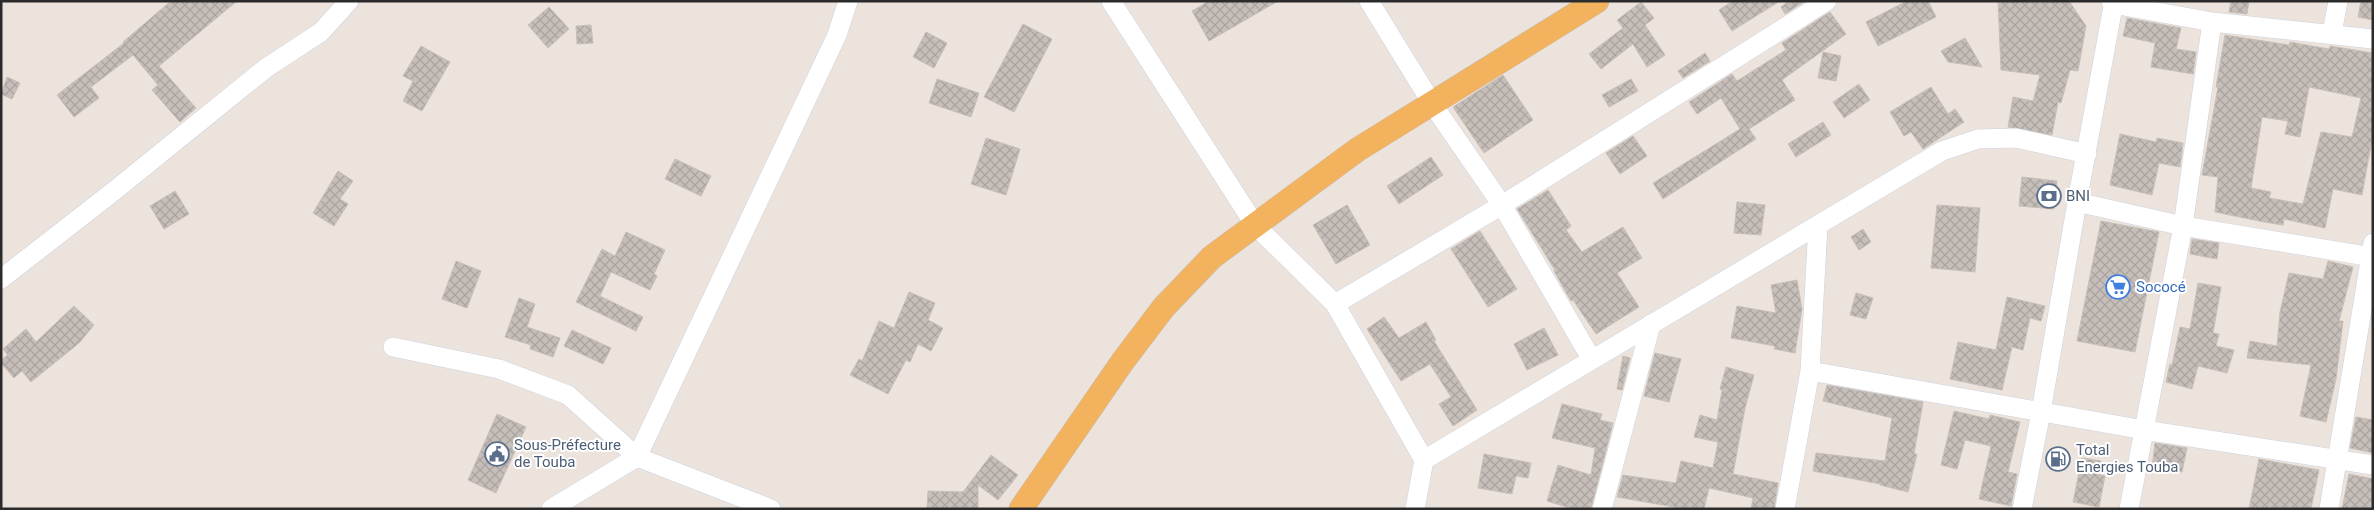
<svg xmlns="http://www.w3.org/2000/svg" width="2374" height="510" viewBox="0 0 2374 510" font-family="Roboto,sans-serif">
	<defs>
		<pattern id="building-cross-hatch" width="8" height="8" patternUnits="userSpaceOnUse" patternTransform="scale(1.25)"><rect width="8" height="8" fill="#c6beb9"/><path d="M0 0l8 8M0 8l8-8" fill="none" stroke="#aaa39f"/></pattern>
	</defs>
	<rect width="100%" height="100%" fill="#ede3dd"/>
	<path fill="url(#building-cross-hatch)" stroke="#c8bfb7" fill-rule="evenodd" d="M171,1H237L159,66L196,108L180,122L152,90L158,85L133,55L91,87L99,98L74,117L57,95L124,43L123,42Z
		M1209,1H1278L1209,41L1192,11Z
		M1733,1H1780L1732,31L1719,10Z
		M1789,1H1805L1785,14L1781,7Z
		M1907,1H1928L1936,17L1878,46L1866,22Z
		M1998,1H2069L2086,26L2078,71L2070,70L2061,103L2058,102L2052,135L2008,127L2013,97L2033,101L2040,75L2001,70Z
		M2231,1H2249L2247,14L2229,12Z
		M2361,1H2373V20L2358,17Z
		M1641,2L1654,18L1645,25L1665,55L1647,67L1633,44L1601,69L1589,54L1623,28L1617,20Z
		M549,7L569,29L548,48L528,25Z
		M1830,12L1846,34L1782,80L1795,100L1749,129L1756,139L1663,199L1653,183L1740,129L1721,98L1697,114L1689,102L1732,74L1737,81L1786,50L1782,43Z
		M2127,18L2181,28L2176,49L2196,52L2193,74L2151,67L2155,43L2123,36Z
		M1023,24L1052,39L1014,112L984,97Z
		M591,25L593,43L577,44L576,26Z
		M926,32L947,43L934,68L913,57Z
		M2225,35L2289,45L2290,42L2329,49L2330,46L2373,53V134L2362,195L2333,189L2325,228L2284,219L2283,225L2264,222L2215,212L2218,177L2202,175L2218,87H2216ZM2309,87L2361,98L2352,137L2321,132L2303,204L2269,198L2271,192L2251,188L2262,117L2288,121L2285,134L2300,137Z
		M1965,38L1982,67L1948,62L1941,51Z
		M421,46L450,62L422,111L403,101L413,81L403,76Z
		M1823,52L1841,56L1836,81L1818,78Z
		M1705,53L1710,61L1683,78L1678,71Z
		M1503,75L1533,120L1484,153L1453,107Z
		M7,77L20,83L12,99L1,94Z
		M937,79L979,93L971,117L929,103Z
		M1631,79L1638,91L1609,107L1602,95Z
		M1859,84L1870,100L1844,118L1833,102Z
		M1931,87L1948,114L1955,109L1964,122L1923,149L1911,132L1904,136L1890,112Z
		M1823,122L1831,135L1796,157L1788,144Z
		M2120,134L2156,142L2157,138L2183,143L2180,167L2159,163L2152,195L2110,185Z
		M1633,136L1647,156L1620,174L1606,153Z
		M986,138L1020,149L1006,195L971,184Z
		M1431,157L1443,175L1399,204L1387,186Z
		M675,159L711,176L701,196L665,179Z
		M338,171L353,181L340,199L348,204L334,226L313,213Z
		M2022,177L2057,181L2054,209L2019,206Z
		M1548,190L1571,226L1566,230L1582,252L1623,227L1642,258L1617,273L1639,307L1596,334L1573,300L1571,301L1554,271L1555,270L1517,209Z
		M175,191L189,214L164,229L150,206Z
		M1737,202L1765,205L1761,235L1734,233Z
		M1347,205L1370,245L1336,264L1313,225Z
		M1937,205L1980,208L1975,272L1931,268Z
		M2101,221L2159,232L2135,352L2077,341Z
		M1863,229L1871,242L1859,250L1851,237Z
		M1480,231L1517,289L1488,307L1451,249Z
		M626,232L665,250L654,274L657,276L650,290L611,272L600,296L643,317L636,331L576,302L602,249L615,256Z
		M2192,239L2219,243L2217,259L2190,254Z
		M456,261L481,271L467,308L442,299Z
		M2328,261L2353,267L2339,321H2343L2336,379L2326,422L2300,416L2311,365L2247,358L2250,341L2277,346L2280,312L2289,273L2323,279Z
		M1797,280L1802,309L1795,353L1774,349L1775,346L1731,338L1737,306L1776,313L1771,285Z
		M2198,283L2221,287L2213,333L2219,334L2216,346L2234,350L2227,373L2198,366L2192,389L2166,382L2170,364L2172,365L2180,327L2190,329Z
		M909,292L935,303L928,320L943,328L931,351L918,344L910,362L906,360L888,394L850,375L859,359L862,361L879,321L894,328Z
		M1856,293L1873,298L1866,319L1850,315Z
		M2007,297L2045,306L2041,321L2030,318L2023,350L2012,347L2002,390L1950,379L1958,342L1996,350Z
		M519,298L535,304L527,327L560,338L553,357L530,349L531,345L505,337Z
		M74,306L94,325L79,343L31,382L22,371L14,378L1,363V360L8,355L3,349L26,329L36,342Z
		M1384,317L1399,338L1426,322L1436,340L1434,341L1477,410L1453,426L1439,404L1451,397L1430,364L1401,381L1367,329Z
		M1544,328L1558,355L1527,370L1514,344Z
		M572,330L611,348L603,364L564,346Z
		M1655,353L1681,359L1669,402L1644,396Z
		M1623,356L1630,358L1622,390L1617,389Z
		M1726,367L1754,375L1745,408L1733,474L1778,483L1774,509H1751L1753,498L1709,488L1704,509H1685L1617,497L1623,475L1676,483L1681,461L1713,468L1718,442L1694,437L1700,415L1717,420L1722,390L1720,389Z
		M1827,385L1923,402L1914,454H1917L1908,492L1880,485V484L1813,471L1816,453L1885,461L1892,418L1823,401Z
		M1562,404L1602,414L1600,420L1613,423L1591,509H1573L1547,501L1558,465L1591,475L1595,448L1552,438Z
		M1954,411L1989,419L1990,415L2020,422L2008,472L2017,474L2011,506L1979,499L1991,446L1965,440L1957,469L1941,465Z
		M497,414L526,427L496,493L468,480Z
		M2356,417L2373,420V453L2350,448Z
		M2155,443L2187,448L2182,472L2152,468Z
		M1484,454L1531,463L1528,478L1516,476L1512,494L1478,488Z
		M991,455L1018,475L998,500L978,485V509H927L928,491L963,492Z
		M2082,458L2101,461L2098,474L2105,476L2099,507L2073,502Z
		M2259,459L2319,470L2311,509H2249Z
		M2349,474L2373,479V509H2342Z"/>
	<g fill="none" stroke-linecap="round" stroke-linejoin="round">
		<g stroke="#cbd2dd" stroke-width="20">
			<path id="minor" d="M1111,1L1255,225L1335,304L1424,460
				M1369,1L1433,105L1502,205L1592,360
				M2111,1L2113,4L2212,22L2373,39
				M2332,33L2338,1
				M2077,202L2183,226L2373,257
				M1,279L114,191L266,68L321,32L349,1
				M1335,304L1502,205L1827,1
				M393,347L499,369L568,395L637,457L837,35L848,1
				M1810,371L2144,430L2373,465
				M551,509L637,457L771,509
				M1415,509L1424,460L1942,151L1978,139L2016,138L2087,154
				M1602,509L1651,324
				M1785,509L1810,371L1818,225
				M2022,509L2041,412L2077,202L2114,1
				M2129,509L2183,226L2212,22
				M2329,509L2373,243"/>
		</g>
		<g stroke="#c4c4c4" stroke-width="25">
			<path id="major" d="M1021,509L1123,361L1164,307L1212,257L1357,150L1597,1"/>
		</g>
		<use href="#minor" stroke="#fff" stroke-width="19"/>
		<use href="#major" stroke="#f2b25e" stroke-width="24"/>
	</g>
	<defs>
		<g id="bank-ring" transform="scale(1.25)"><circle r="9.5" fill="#fff" stroke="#5c6f8a" stroke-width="1.5"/><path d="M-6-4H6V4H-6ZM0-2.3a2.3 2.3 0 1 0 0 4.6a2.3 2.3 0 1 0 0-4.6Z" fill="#5c6f8a"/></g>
		<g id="supermarket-ring" transform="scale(1.25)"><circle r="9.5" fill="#fff" stroke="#3f7fe0" stroke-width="1.5"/><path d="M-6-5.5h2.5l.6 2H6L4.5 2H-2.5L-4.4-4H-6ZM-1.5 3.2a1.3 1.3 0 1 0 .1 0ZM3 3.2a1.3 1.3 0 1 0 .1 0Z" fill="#3f7fe0"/></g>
		<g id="civic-ring" transform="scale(1.25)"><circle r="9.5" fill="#fff" stroke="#5c6f8a" stroke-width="1.5"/><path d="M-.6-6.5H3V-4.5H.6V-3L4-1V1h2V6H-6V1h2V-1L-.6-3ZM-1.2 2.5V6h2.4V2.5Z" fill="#5c6f8a"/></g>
		<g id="fuel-ring" transform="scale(1.25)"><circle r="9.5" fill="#fff" stroke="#5c6f8a" stroke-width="1.5"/><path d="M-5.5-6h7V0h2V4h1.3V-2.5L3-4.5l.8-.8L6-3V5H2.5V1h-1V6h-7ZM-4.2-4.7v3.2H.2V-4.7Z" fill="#5c6f8a"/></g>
	</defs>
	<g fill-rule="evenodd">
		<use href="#bank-ring" x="2049" y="196"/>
		<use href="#supermarket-ring" x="2118" y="287"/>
		<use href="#civic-ring" x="497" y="454"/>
		<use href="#fuel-ring" x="2058" y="459"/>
	</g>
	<g text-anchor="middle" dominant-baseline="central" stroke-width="4" stroke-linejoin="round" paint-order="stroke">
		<g font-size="15" fill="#4e5e75" stroke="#fff" text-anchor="start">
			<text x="2066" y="196">BNI</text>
			<text x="514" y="445">Sous-Préfecture<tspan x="514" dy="17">de Touba</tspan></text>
			<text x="2076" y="450">Total<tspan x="2076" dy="17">Energies Touba</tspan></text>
		</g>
		<g font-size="15" fill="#366cbe" stroke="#fff" text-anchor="start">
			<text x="2136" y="287">Sococé</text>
		</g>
	</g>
	<rect width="2374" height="510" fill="none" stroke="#2b2b2b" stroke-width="5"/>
</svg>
